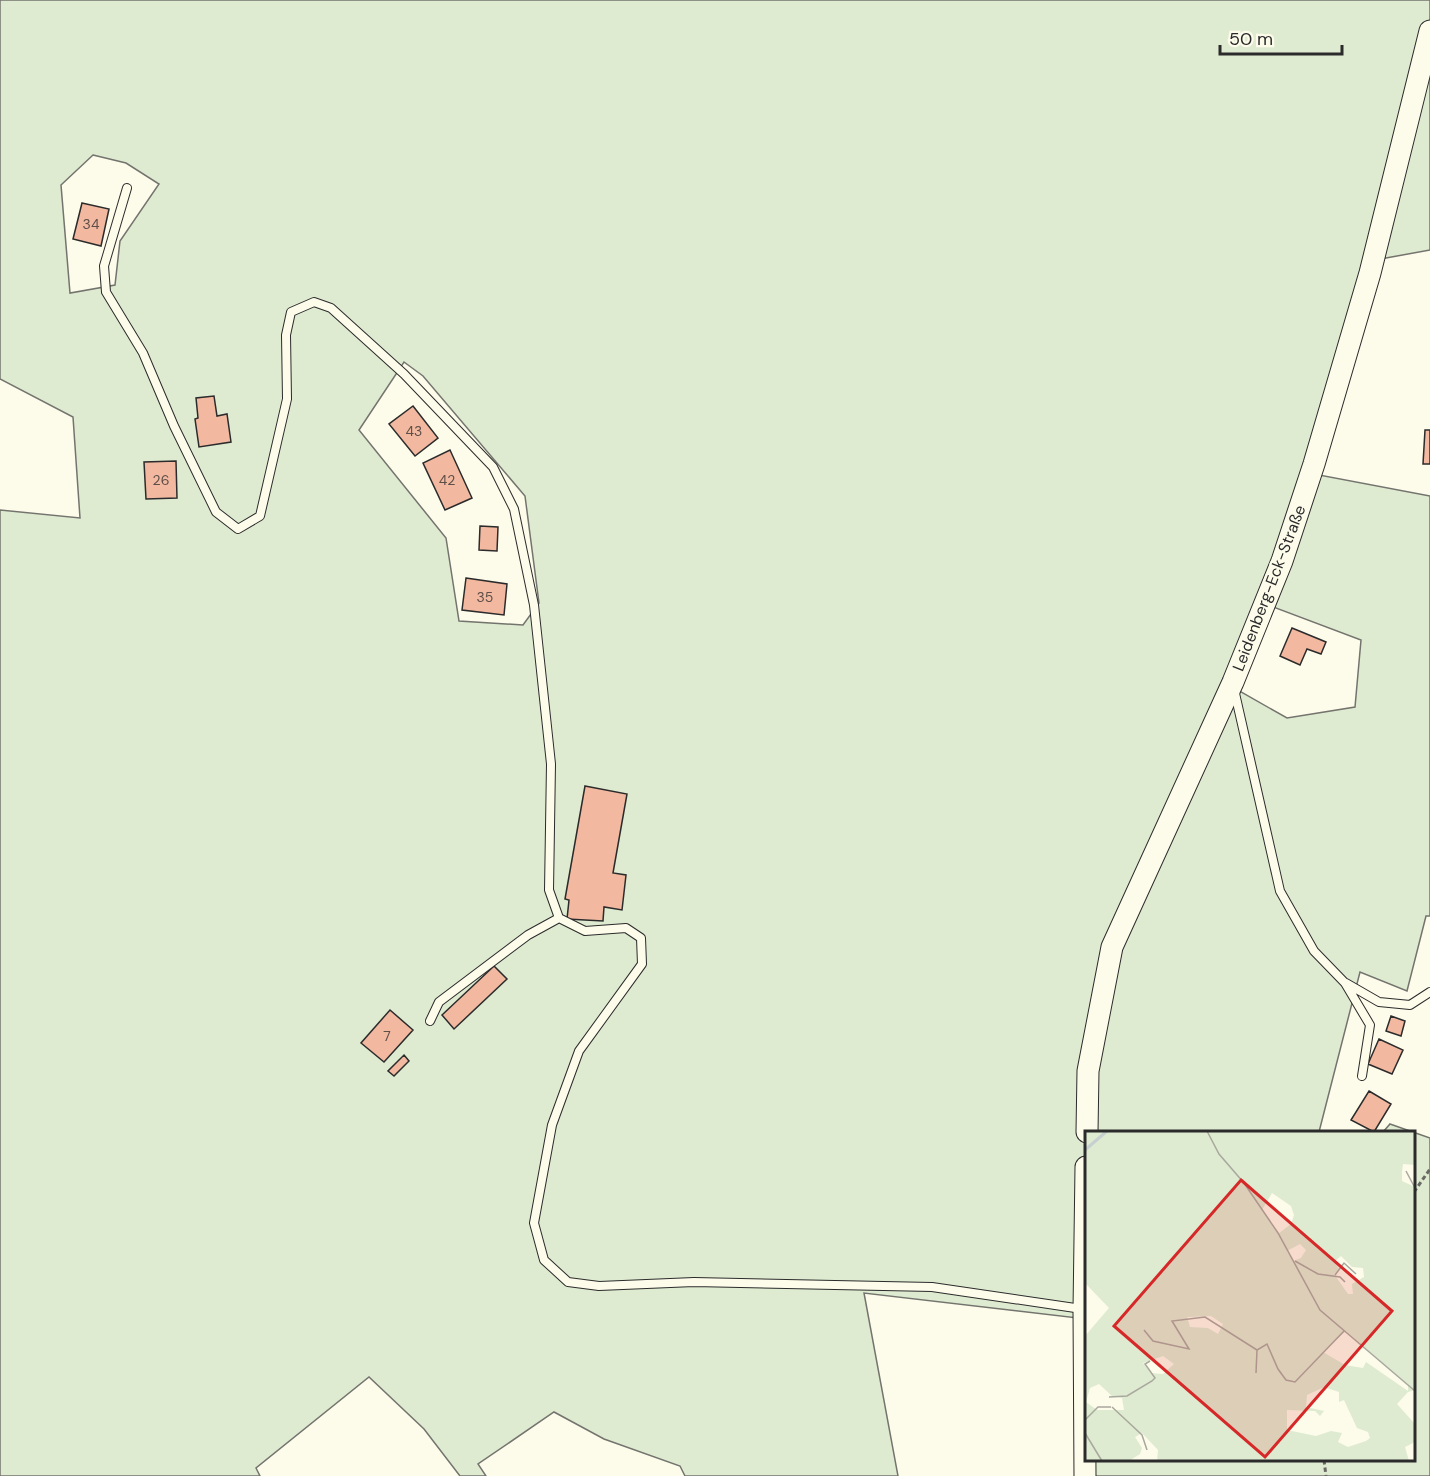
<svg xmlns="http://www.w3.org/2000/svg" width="1430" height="1476" viewBox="0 0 1430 1476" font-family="'DM Sans',sans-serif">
	<rect width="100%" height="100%" fill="#fdfbea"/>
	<path fill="#deebd1" stroke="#74746e" stroke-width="1.5" fill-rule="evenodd" d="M0,0H1430V250L1364,262L1303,472L1430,496V916H1426L1407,991L1360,972L1319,1132H1086V1319L864,1293L898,1476H685L680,1466L604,1439L554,1412L478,1464L486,1476H460L424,1429L369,1377L256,1468L260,1476H0V510L80,518L73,417L0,379ZM93,155L126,163L159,184L120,241L115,285L70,293L61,185ZM404,362L423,376L525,496L539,603L523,625L459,621L446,538L359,430ZM1260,602L1361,640L1355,707L1287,718L1227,684Z
		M1390,1124L1430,1138V1476H1095V1460H1414V1132H1383Z"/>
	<path fill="#f2b8a0" stroke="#2b2b2b" stroke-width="1.5" d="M82,203L109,209L101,246L73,239Z
		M214,396L217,416L227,414L231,442L199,447L195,419L198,418L196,398Z
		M413,406L438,438L415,456L389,424Z
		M1425,430H1430V464H1423Z
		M450,450L472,498L445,510L423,463Z
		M176,461L177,498L146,499L144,462Z
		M480,526L498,527L497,551L479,550Z
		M466,578L507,584L504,615L462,610Z
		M1292,628L1326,642L1321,654L1307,649L1300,665L1280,656Z
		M585,786L627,794L613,873L626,875L622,910L604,907L603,921L567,919L569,900L565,899Z
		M494,966L507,979L454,1029L442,1015Z
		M390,1010L413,1030L384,1062L361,1043Z
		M1391,1016L1405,1021L1401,1036L1386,1031Z
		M1379,1039L1403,1050L1392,1074L1368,1064Z
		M404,1055L409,1061L394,1076L388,1071Z
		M1369,1091L1391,1104L1374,1132L1351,1120Z"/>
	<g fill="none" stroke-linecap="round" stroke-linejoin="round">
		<g stroke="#2b2b2b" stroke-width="10">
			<path id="lane" d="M127,188L104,266L106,292L143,353L174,426L216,512L238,529L260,516L287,399L286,335L291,312L314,302L331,308L404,374L493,467L514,509L534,605L551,764L549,890L559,918
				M1234,689L1280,891L1314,951L1345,983L1370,1025L1362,1076
				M1346,983L1379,1002L1410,1005L1430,992
				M430,1021L439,1002L528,935L559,918L585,931L626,928L641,938L642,964L579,1051L552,1125L534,1223L544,1260L568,1282L599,1286L694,1282L932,1287L1082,1309"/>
		</g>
		<g stroke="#2b2b2b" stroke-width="23">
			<path id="secondary" d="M1087,1132L1088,1071L1112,947L1233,682L1282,561L1314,464L1370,273L1430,31
				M1085,1476L1084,1310L1086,1167"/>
		</g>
		<path stroke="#6a6964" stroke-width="3" stroke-dasharray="4.5 3" stroke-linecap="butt" d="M1414,1192L1430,1169
			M1324,1460L1326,1476"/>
		<use href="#lane" stroke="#fdfbea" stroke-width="8"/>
		<use href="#secondary" stroke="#fdfbea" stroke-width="21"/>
	</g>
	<g text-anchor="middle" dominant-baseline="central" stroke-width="4.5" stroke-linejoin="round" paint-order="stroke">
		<g font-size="14" fill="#5d4e48">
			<text x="91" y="224">34</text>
			<text x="414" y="431">43</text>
			<text x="161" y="480">26</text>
			<text x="447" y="480">42</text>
			<text x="485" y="597">35</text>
			<text x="387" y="1036">7</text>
		</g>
		<g font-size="16" fill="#2b2b2b" stroke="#fdfbea">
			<text transform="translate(1269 588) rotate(-69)">Leidenberg-Eck-Straße</text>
		</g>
	</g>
	<g transform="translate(1085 1131)">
		<rect width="330" height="330" fill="#fdfbea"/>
		<path d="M0,0H330V34L318,33L317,41V50L330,56V259L323,261L312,273L330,293V311L320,316L324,330H72L73,319L57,302L50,306L57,317L55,323L44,330H0V205L24,177L0,152ZM187,62L206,75L209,84L206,93L193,103L177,79ZM215,113L221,119L216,127L208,130L202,120ZM256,125L267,136L278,137L279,146L267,153L268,163H263L249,143L255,139L249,131ZM126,185L138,193L133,203L123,197L105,196L102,186ZM261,200L323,254V260L281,231L278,237L260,234L238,221ZM78,225L89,233L78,243L66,242L58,232ZM14,253L27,265L37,267L39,279H12L1,271L5,257ZM239,256L254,261V271L259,269L272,297L283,301L285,307L281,310L263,316L253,311L257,302L246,300L231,305L202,299V279L230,280L235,285L239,280L221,276L222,264Z" fill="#deebd1" fill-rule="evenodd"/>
		<path fill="none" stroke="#c7d0d0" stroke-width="3" d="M0,19L22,0"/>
		<path fill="none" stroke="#a9a89e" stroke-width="1.5" d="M122,0L134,23L159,52L193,102L235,179L330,260M321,40L330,57M210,130L233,143L255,146L260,151M250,144L259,132L271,143M59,199L68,210L104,218L87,190L120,186L172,219M171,242L172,219L182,213L193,238L201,249L210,251L259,200M24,266L42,265L67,250L70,247L60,233L65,230M27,276L57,304L62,319M0,289L13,276H26M0,302L17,330"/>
		<path fill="#d62828" fill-opacity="0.15" stroke="#d62828" stroke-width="3" d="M156,49L307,180L180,326L29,195Z"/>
		<rect width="330" height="330" fill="none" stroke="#2b2b2b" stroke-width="3"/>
	</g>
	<path d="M1220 45v9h122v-9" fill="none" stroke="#2b2b2b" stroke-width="3"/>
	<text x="1229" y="45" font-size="18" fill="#2b2b2b" stroke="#fdfbea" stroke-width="4.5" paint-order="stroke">50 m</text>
</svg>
